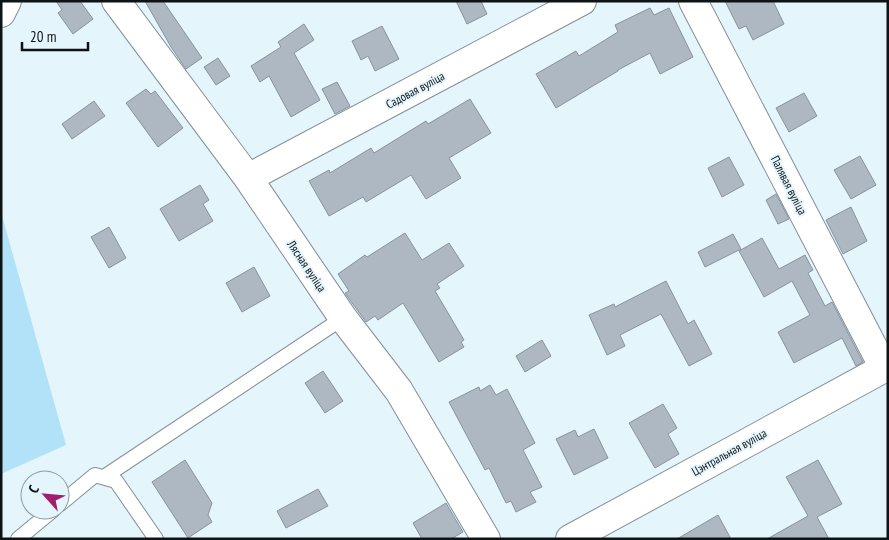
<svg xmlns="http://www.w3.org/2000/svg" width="889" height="540" viewBox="0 0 889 540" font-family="'PT Sans Narrow',sans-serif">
	<rect width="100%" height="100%" fill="#e5f5fc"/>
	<path fill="#b1e2f8" d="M1,212L66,445L1,474Z"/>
	<path fill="#aeb8c3" stroke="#89929d" d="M56,1H80L93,19L73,34L58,13L62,10Z
		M145,1H163L202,58L186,69L171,47Z
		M456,1H481L487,14L467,24Z
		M725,1H773L784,24L753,40L746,26L739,29Z
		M650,8L654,15L669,8L693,57L660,74L650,53L618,70V71L556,108L536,74L576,51L579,56L618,32L615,25Z
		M304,24L314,40L294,53L320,100L291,117L269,76L260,82L251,66L281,47L278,42Z
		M382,26L399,59L375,71L368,56L361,60L352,41Z
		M218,58L230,76L216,85L204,67Z
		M337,82L350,106L335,114L322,89Z
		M146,89L151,94L155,91L183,128L158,147L126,103Z
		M804,93L817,116L789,132L776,108Z
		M470,99L491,133L449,158L461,178L426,199L411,175L366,202L363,197L329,216L309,181L329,170L330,173L371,148L374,153L426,121L428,124Z
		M94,101L105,116L72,139L62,124Z
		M860,156L876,185L851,199L834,170Z
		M729,157L744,185L722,197L708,168Z
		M200,185L209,200L203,204L213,221L179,241L160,209Z
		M776,194L789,219L778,224L766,200Z
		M851,207L867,241L843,254L826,220Z
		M109,227L126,258L109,268L91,237Z
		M405,233L422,260L449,243L464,266L437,284L440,288L435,291L464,340L461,342L464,347L439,362L403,303L378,320L375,316L366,322L345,293L349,291L338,274L365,255L367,257Z
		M733,234L741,249L705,267L698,252Z
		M762,238L779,269L805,255L813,270L808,273L825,306L832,302L863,362L856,366L842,338L794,363L778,332L810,315L792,281L764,297L739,251Z
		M254,267L270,296L242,312L226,283Z
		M666,281L688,324L694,320L712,354L689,366L661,314L620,335L625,346L607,355L589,315L614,304L615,307Z
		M542,340L551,356L525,372L516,356Z
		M323,371L343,401L325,413L305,383Z
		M490,385L496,395L507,389L535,443L523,450L542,487L530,492L536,502L516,512L511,501L506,503L489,468L485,470L449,402L479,387L480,391Z
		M663,404L677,428L668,434L679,454L655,468L629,423Z
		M594,429L608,458L574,475L556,439L575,430L578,437Z
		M185,460L212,503L208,515L212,522L188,538L152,482Z
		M818,460L842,504L817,517L829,539H767L808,516L786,477Z
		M318,489L328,506L286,528L277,511Z
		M446,503L463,532L451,539H422L413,523Z
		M718,515L731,539H677Z"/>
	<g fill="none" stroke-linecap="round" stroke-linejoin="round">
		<g stroke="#829097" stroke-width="16">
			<path id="service" d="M104,477L343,318
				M60,504L95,475L116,481L156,539
				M18,539L53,510"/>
		</g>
		<g stroke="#829097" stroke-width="30">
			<path id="minor" d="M116,1L248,178L343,318L399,391L486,539
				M693,1L884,368
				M1,13L7,1
				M248,178L582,1
				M570,539L888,366"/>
		</g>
		<use href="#service" stroke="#fff" stroke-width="14"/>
		<use href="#minor" stroke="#fff" stroke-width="28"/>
	</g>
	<g text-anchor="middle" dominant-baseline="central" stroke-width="4" stroke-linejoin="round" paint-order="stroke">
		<g font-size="12" fill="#0e1416" stroke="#e5f5fc">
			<text transform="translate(415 90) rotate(-28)">Садовая вуліца</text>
			<text transform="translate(789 185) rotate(63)">Палявая вуліца</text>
			<text transform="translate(307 266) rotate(56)">Лясная вуліца</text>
			<text transform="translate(729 452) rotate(-29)">Цэнтральная вуліца</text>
		</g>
	</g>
	<rect width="889" height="540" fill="none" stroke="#0e1416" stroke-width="5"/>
	<g transform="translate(45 495) rotate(297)"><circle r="24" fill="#e5f5fc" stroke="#8f9ba0"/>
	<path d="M0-4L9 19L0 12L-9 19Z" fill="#a21d6a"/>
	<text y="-8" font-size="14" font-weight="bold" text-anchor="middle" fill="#0e1416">С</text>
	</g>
	<path d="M22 42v8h66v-8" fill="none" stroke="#0e1416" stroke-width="2.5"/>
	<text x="30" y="42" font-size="15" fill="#0e1416" stroke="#e5f5fc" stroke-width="4" paint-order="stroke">20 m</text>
</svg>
